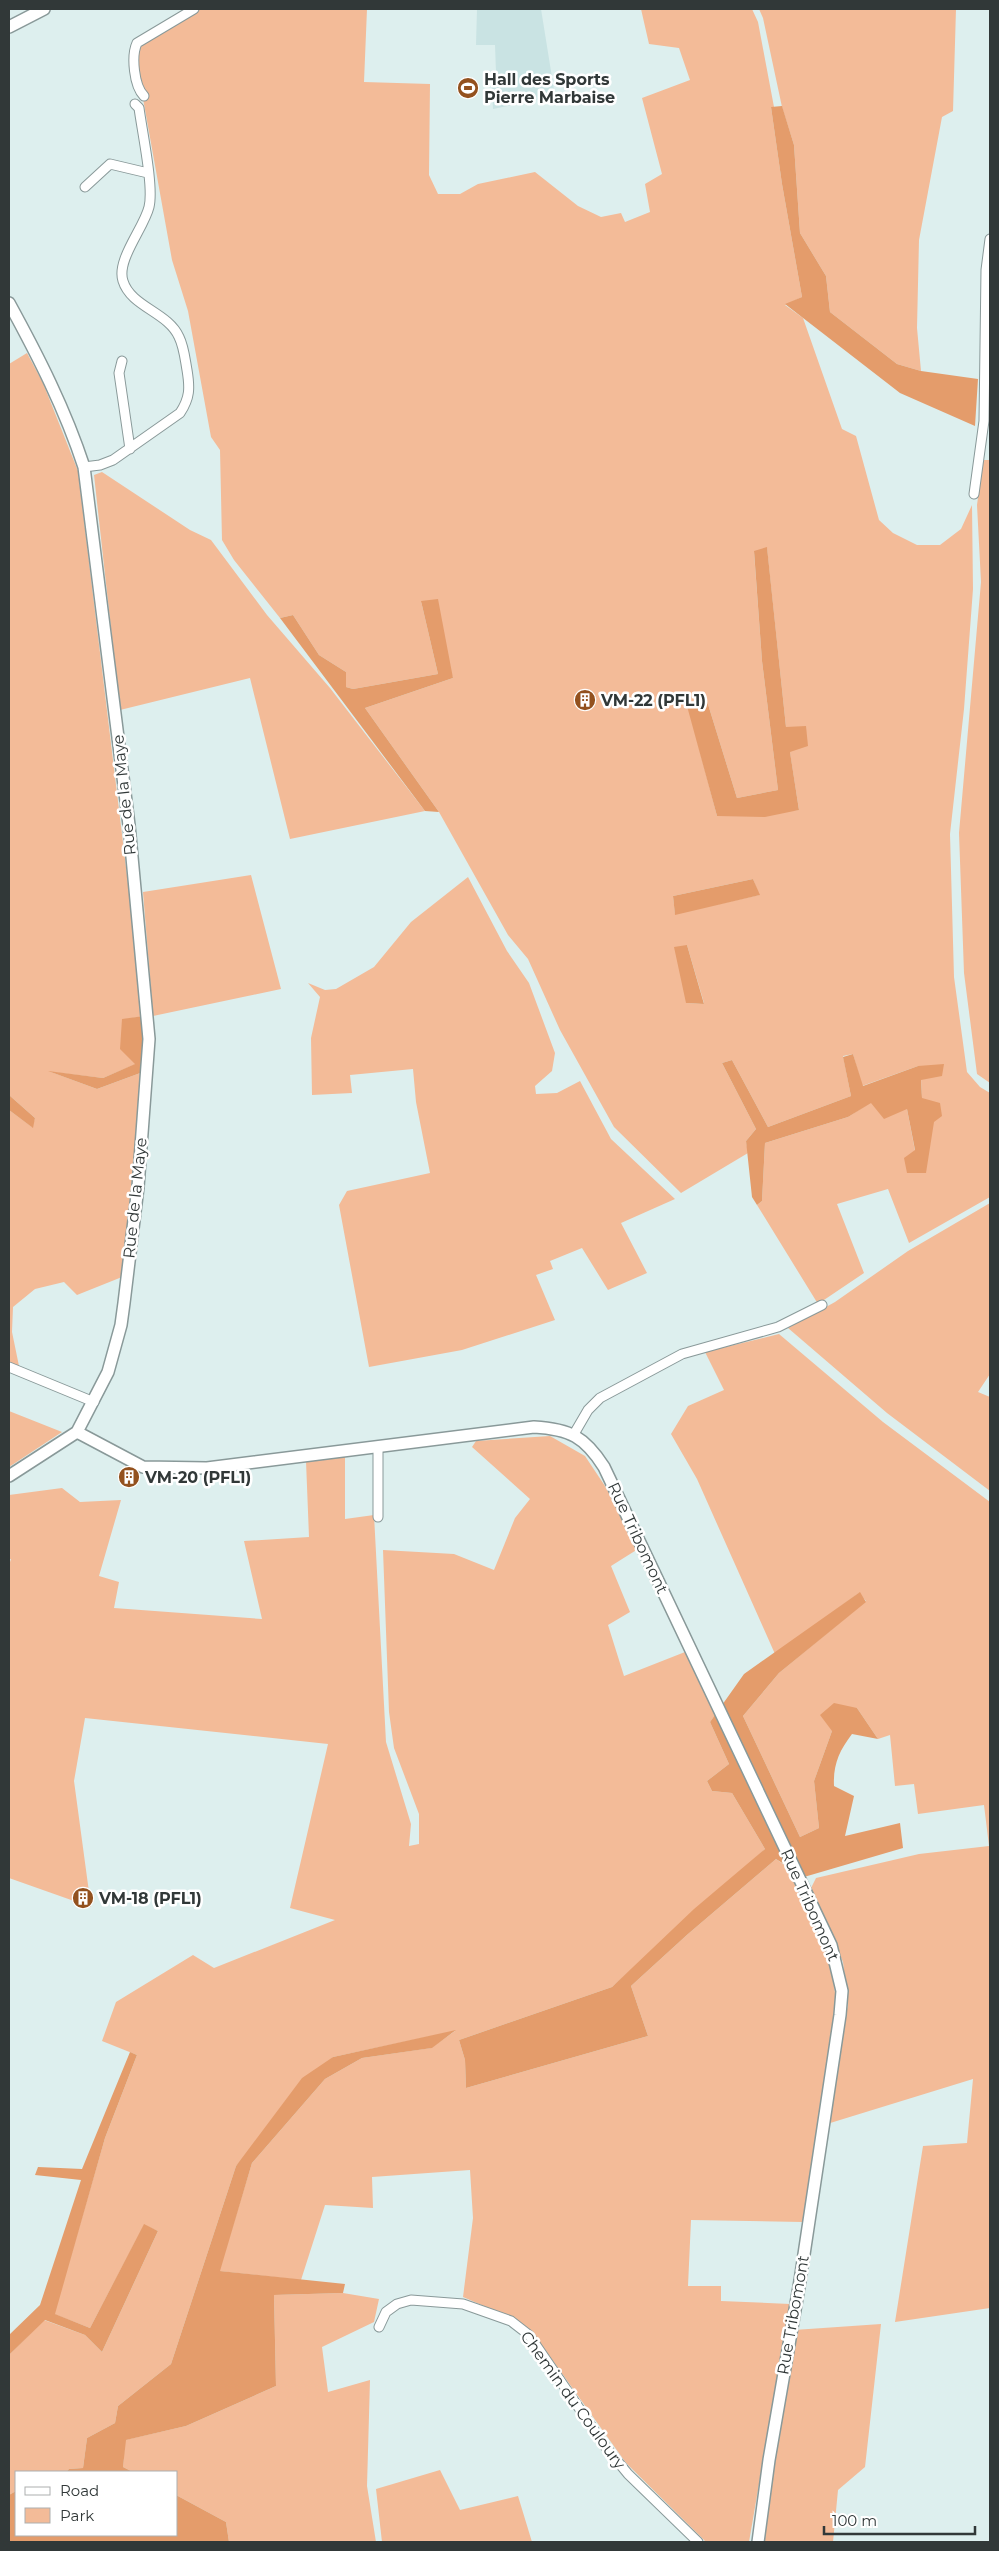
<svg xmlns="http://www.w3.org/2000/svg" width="999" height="2551" viewBox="0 0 999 2551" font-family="Montserrat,sans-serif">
	<rect width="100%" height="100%" fill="#ddefee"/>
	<path fill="#c9e3e3" d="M477,9H541L555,96L493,109L491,72H496L495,45H476Z"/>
	<path fill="#f3bb98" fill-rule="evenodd" d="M197,9H367L364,82L430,84L429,175L438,194H460L478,184L535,172L578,206L601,217L621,213L625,222L650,212L645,184L662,174L642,98L690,80L679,48L649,44L641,9H752L758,22L774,107H771L782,184L802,297L785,305L803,318L842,429L856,436L879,520L893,533L917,545H940L961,529L972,505L973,589L964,709L950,834L954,977L967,1072L980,1087L990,1093V1197L909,1243L888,1189L837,1204L864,1273L818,1304L757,1205L762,1201L765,1143L848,1117L871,1102L907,1109L915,1151L926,1173L921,1079L918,1066L862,1086L853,1054L843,1056L851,1096L768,1127L732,1060L722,1063L756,1129L746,1141L748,1153L681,1193L614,1127L560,1030L528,959L508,935L439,812L365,708L453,678L421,601L438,674L353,689L346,687V672L319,655L293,615L280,618L234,560L222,540L220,450L211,437L188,311L172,260L135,54L141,43ZM767,548L786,727L799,810L717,816L688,706L707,701L737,798L778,790L762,661L754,552ZM753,879L759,895L675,914L673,896ZM687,945L704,1003V1004L686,1003Z
		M759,9H956L953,111L942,117L919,240L917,328L921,371L897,364L830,312L826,276L800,233L794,145L782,107L763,18Z
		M27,353L43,383L78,471L144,1016L122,1020L136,1064L103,1078L51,1072L97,1089L143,1072L122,1277L77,1295L64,1282L35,1289L13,1307L12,1332L19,1366L9,1362V1110L32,1127L35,1118L9,1095V364Z
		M983,460H990V1083L977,1074L964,973L959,833L981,582L977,505Z
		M102,472L190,530L211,540L267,615L330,688L425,811L290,839L250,678L120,710L94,475Z
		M251,875L281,989L153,1016L143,892Z
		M468,877L507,951L529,983L555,1053L552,1071L535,1086L536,1094L557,1093L580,1081L611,1139L675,1199L621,1223L647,1273L608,1290L582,1248L550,1261L553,1269L536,1275L555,1320L462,1350L369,1367L339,1205L347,1191L430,1173L416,1102L413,1069L350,1075L352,1093L312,1095L311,1038L320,997L308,983L325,990L336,989L374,967L411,922Z
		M990,1203V1374L978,1392L990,1397V1491L887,1413L788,1328L835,1302L908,1251Z
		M779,1334L883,1422L990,1502V2308L895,2322L923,2146L967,2143L973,2079L827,2124L848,2004L843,1962L811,1888L816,1878L919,1854L989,1846L984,1805L918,1814L914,1784L895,1786L890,1735L878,1739L857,1708L832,1731L814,1781L819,1828L800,1837L743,1716L779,1673L866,1601L859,1593L775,1654L697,1479L671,1434L688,1406L724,1390L705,1352Z
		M9,1411L62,1432L9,1467Z
		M550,1436L585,1456L617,1504L638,1549L611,1566L630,1612L608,1625L624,1676L685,1652L715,1715L710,1722L729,1764L707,1781L712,1791L732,1793L765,1849L612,1987L459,2040L465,2060L466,2088L648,2036L631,1986L688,1934L776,1859L790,1869L830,1952L836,2001L803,2222L691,2220L688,2286H721V2301L790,2304L749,2542H706L626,2463L533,2333L514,2319L463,2297L473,2218L470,2170L372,2177L373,2208L325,2205L301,2280L219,2271L252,2163L325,2079L362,2058L431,2048L455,2031L333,2057L236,2166L171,2364L118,2406L115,2423L87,2438L83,2468L69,2469L66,2472H16V2491L9,2495V2355L44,2320L85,2335L102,2352L158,2231L144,2225L90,2328L54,2314L105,2138L137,2055L102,2041L116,2002L193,1955L214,1968L335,1920L290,1908L328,1744L85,1718L74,1781L91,1907L9,1878V1565L11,1559H9V1495L62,1488L80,1502L121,1500L99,1576L119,1582L114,1608L262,1619L244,1541L309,1537L306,1461L345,1455V1519L374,1515L386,1742L411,1824L409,1846L419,1844V1814L394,1748L389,1712L383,1550L454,1554L494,1570L515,1518L530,1499L472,1447L476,1441Z
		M343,2293L379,2299L374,2322L322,2347L328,2392L370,2380L367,2486L376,2542H229L226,2522L176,2495V2472H133L123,2467L125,2440L186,2426L276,2386L274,2295Z
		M881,2324L865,2467L838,2490L833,2542H763L794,2330Z
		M440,2470L460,2510L518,2496L532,2542H382L376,2489Z"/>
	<path fill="#e49c6b" d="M782,106L794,145L800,233L826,276L830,312L897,364L921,371L978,379L975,426L900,393L785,304L802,297L782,184L771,107Z
		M767,547L786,727L806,726L808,746L790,752L799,810L765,817L717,816L687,706L707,701L737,798L778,790L762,661L754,551Z
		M438,599L453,678L365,708L439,812L425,811L280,618L293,615L319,655L346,672V687L353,689L438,674L421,601Z
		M753,879L760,895L675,915L673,896Z
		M687,945L704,1004L686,1003L674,947Z
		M144,1016L143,1072L97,1089L48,1071L103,1078L135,1064L120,1049L122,1019Z
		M853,1054L863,1086L918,1066L944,1064L942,1076L921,1080L922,1098L940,1103L942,1116L934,1122L926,1173H907L904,1158L915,1150L907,1109L884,1119L871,1103L848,1117L765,1143L762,1201L757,1205L752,1197L746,1141L756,1129L722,1063L732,1060L768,1127L851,1096L843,1057Z
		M9,1095L35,1118L33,1128L9,1110Z
		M860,1592L866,1602L779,1673L743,1716L800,1837L819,1828L814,1781L832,1731L820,1715L834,1703L857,1708L878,1739L852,1734C839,1751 833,1765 834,1786L854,1796L845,1836L900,1823L903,1848L804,1877L776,1859L688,1934L631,1986L648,2036L466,2088L465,2060L459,2040L612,1987L694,1909L765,1849L732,1793L712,1791L707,1781L729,1764L710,1722L744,1674Z
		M456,2030L432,2048L362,2058L325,2079L252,2163L220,2271L345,2284L343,2293L274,2295L276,2386L186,2426L126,2440L123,2467L133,2472H66L69,2469L83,2468L87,2438L115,2423L118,2406L171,2364L236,2166L302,2078L333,2057Z
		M130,2052L137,2055L105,2138L55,2314L90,2328L144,2224L158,2231L102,2352L85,2335L45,2320L9,2355V2335L40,2305L81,2180L35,2175L38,2167L82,2169Z
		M16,2491V2535H176V2495L226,2522L229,2542H9V2495Z"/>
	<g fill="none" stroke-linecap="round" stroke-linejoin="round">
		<g stroke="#899999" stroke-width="11">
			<path id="minor" d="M144,96C134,86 131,56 137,43L194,9
				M85,187L110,164L148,173
				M122,361L119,373L130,449
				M84,467L100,465L113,460L180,413C190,398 190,388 187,370C185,359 184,347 179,337C168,312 131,307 123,281C116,260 144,228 149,207C154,187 142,131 139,108L135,104
				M974,494L984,421L986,270L990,239
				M9,1367L94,1402
				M574,1434L588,1410L600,1398L682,1354L778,1327L822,1305
				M378,1447V1517
				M379,2327L386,2312L397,2304L411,2300L463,2304L511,2321L529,2335L605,2446L628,2474L698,2542"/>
		</g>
		<g stroke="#899999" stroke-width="14">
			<path id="tertiary" d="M9,27L44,9
				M9,303C38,356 65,409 84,467L129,825L149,1039L138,1187L124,1303L121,1325L108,1372L77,1432L9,1476
				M77,1432L143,1467L207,1468L534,1427C570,1429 585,1437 604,1467L831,1945L842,1991L840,2015L800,2281L769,2460L758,2542"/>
		</g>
		<use href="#minor" stroke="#fff" stroke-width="9"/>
		<use href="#tertiary" stroke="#fff" stroke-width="11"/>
	</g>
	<defs>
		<g id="stadium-disc" transform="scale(1.125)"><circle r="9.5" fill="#93511e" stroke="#fff"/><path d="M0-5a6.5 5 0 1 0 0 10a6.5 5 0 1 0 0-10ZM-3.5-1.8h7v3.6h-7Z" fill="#fff"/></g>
		<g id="building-disc" transform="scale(1.125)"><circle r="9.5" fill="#93511e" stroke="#fff"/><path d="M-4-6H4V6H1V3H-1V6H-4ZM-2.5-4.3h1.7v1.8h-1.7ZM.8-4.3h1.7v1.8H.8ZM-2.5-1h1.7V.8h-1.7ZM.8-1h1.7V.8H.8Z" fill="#fff"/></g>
	</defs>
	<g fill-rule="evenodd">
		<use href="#stadium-disc" x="468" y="88"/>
		<use href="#building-disc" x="585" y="700"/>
		<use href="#building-disc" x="129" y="1477"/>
		<use href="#building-disc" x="83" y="1898"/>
	</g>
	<g text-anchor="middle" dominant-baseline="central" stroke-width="5" stroke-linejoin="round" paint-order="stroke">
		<g font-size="16" font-weight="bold" fill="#313838" stroke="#fff" text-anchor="start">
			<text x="484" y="79">Hall des Sports<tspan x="484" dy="18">Pierre Marbaise</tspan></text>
			<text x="601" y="700">VM-22 (PFL1)</text>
			<text x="145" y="1477">VM-20 (PFL1)</text>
			<text x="99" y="1898">VM-18 (PFL1)</text>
		</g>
		<g font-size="16" fill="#313838" stroke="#fff">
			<text transform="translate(124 795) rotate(-96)">Rue de la Maye</text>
			<text transform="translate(135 1198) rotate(-84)">Rue de la Maye</text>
			<text transform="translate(638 1538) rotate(65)">Rue Tribomont</text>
			<text transform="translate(810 1905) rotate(66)">Rue Tribomont</text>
			<text transform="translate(793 2315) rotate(-80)">Rue Tribomont</text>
			<text transform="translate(573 2400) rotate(54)">Chemin du Couloury</text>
		</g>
	</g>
	<rect width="999" height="2551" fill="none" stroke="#313838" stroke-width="20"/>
	<rect x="15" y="2471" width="162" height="65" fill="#ffffff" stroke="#adafaf"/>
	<rect x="25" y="2487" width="25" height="8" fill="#ffffff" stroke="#adafaf"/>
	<text x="60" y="2496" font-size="15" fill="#313838">Road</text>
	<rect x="25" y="2508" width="25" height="15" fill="#f3bb98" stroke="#adafaf"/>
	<text x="60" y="2521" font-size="15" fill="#313838">Park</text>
	<path d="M824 2526v8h151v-8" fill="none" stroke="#313838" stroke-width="2.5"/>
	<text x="832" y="2526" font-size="15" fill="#313838" stroke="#ffffff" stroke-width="4" paint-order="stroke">100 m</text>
</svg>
